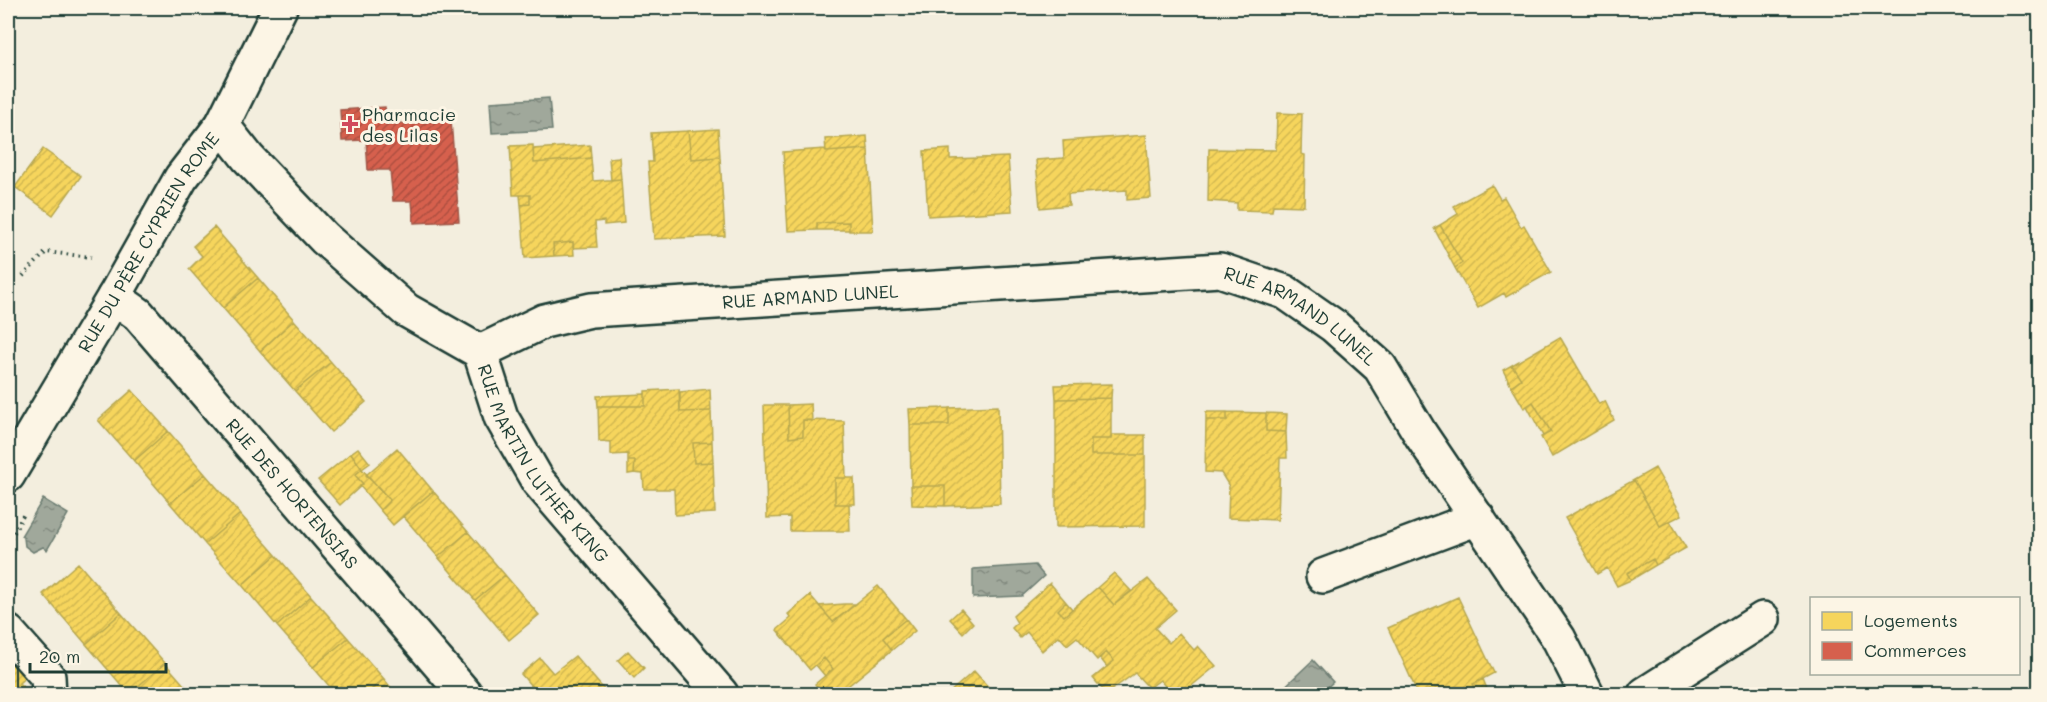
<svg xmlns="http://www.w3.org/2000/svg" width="2047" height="702" viewBox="0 0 2047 702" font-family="Mali,sans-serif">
	<defs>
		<pattern id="water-ripples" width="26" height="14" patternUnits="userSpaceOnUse" patternTransform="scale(1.5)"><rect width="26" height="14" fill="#a0a89b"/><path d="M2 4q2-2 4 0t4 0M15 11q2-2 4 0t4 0" fill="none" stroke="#828a7f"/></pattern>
		<pattern id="homes-hatch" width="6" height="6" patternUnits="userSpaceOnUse" patternTransform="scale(1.5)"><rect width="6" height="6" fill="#f6d55c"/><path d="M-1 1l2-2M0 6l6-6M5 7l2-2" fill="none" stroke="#d2b851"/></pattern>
		<pattern id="shops-hatch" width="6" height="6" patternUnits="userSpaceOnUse" patternTransform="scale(1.5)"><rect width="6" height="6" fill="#d6604d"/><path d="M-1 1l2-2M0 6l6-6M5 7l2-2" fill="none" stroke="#ad5041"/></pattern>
	</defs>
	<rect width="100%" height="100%" fill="#f3eede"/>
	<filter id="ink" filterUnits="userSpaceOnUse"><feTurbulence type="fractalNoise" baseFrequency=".0167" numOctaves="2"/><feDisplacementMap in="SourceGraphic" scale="12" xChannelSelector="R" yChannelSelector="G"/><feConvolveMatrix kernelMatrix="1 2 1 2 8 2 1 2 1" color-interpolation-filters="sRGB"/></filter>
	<g filter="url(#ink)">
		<path fill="url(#water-ripples)" stroke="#6c7d72" stroke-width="1.5" d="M549,98L552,130L492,133L490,102Z
			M43,499L68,514L47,550L43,547L33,552L25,546L24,538L21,536Z
			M1035,565L1044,576L1022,596L973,598V569Z
			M1313,660L1333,682L1320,694H1277Z"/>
		<path fill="url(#homes-hatch)" stroke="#b6a750" stroke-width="1.5" d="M1277,113L1302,114L1301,154L1305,155L1304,206L1273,205L1272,211L1237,210V203L1208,201L1209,149L1276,150Z
			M718,129L720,157L691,159L688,131Z
			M688,131L691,159L720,157L725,236L654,239L648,162H653L651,133Z
			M1146,135L1151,198L1127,200V190L1068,194L1069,205L1040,208L1036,160L1064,158L1063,141Z
			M867,136L868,149L826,152L825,139Z
			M533,145L534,163L591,158L593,181L621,179L624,223L604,225V221L595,222L597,247L573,248V242L553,244L554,256L525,258L521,205L530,204V195H513L510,146Z
			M590,145L591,158L534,163L533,149Z
			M43,149L81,176L53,215L15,187Z
			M825,149L826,152L868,149L873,231H849V222L817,223V230L788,231L783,152Z
			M950,149V159L1008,157L1012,211L928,216L924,151Z
			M619,157L621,179L611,180L609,158Z
			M1492,185L1500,199L1504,197L1521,227L1524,225L1551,272L1506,297L1504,293L1478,308L1455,268L1462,263L1440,225L1458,214L1454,206Z
			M520,195H530V204L521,205Z
			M849,222V230H817V223Z
			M1440,225L1462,263L1455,268L1434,228Z
			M214,227L258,278L223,308L189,269L202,256L193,246Z
			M573,242L574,255L554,256L553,244Z
			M258,278L294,320L260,351L223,308Z
			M294,320L331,362L295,391L260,351Z
			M1560,337L1599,404L1605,401L1614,420L1552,457L1541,437L1551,432L1533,402L1524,408L1511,386L1521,379L1512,365Z
			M331,362L366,402L331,432L295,391Z
			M1512,365L1521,379L1511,386L1503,370Z
			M1112,384L1111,398L1056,399L1055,385Z
			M679,389L680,412L711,411L712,442L693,443L694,463L713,462L715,513L675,515L674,489H644L643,474L634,473L635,461H628V454L611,455V442L599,441L598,406H645V391Z
			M710,389L711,411L680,412V392Z
			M132,390L168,431L134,461L98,420Z
			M645,394V406H598L597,396Z
			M1111,398V439H1091V455H1145V526L1056,527V399Z
			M1533,402L1551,432L1543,436L1527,406Z
			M811,404L812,421L803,420V436L789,438L788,405Z
			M764,405H788L789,438L803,436V420L844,421L846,478H835V504H849L850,531H790V517L767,518Z
			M998,406L1000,504L945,506V486H911L910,425H949V408Z
			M949,408V425H910L909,409Z
			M1206,412H1227V420H1206Z
			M1227,412L1266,413V431L1286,432L1287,458H1280L1278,520L1228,518L1229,486L1221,473L1205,472L1206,420H1227Z
			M1266,413L1287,414L1286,432L1266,431Z
			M168,431L205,474L170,503L134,461Z
			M1112,435H1145V455H1091V439H1111Z
			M712,442L713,462L694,463L693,443Z
			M358,448L370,463L362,469L351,453Z
			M397,448L433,491L393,525L380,510L390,500L366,475Z
			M351,453L362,469L355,475L363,484L340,505L318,480Z
			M628,461H635L634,473L628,474Z
			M1655,468L1682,515L1660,526L1634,480Z
			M362,469L390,500L380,510L360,486L363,484L355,475Z
			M205,474L240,514L205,544L170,503Z
			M835,478H854L855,504H835Z
			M1634,480L1660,526L1670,521L1686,548L1656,565L1653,559L1627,573L1631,580L1617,586L1607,568L1597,574L1565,518Z
			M911,486H945V506L912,505Z
			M433,491L468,532L438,557L403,516Z
			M240,514L276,555L242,585L205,544Z
			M468,532L505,575L475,600L438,557Z
			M276,555L311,596L277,626L242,585Z
			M1653,559L1656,565L1631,580L1627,573Z
			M78,563L121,613L86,644L43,594Z
			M1114,573L1131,591L1114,605L1098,587Z
			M505,575L539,615L509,640L475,600Z
			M1148,579L1176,610L1155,628L1169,643L1179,633L1194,650L1198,646L1216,666L1184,692H1170L1160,680L1149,688L1135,673L1106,694L1093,678L1114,661L1106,652L1097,660L1077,637L1067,645L1059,636L1042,651L1027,632L1020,638L1012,628L1017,623L1013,616L1050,583L1066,602L1058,610L1064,616L1098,587L1114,605Z
			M878,586L906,619L883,638L892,650L838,694H823L815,684L833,669L824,658L810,670L777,630L791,618L788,614L810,595L833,622Z
			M311,596L348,638L313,667L277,626Z
			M1458,597L1494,673L1473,684L1478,694H1431L1429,690L1418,694L1388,628Z
			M1066,602L1072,609L1064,616L1058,610Z
			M844,604H856L833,622L819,606Z
			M961,609L973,623L963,633L950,619Z
			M121,613L165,663L129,694L86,644Z
			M906,619L915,631L892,650L883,638Z
			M348,638L384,679L366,694H336L313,667Z
			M628,651L644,668L634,678L618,660Z
			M1106,652L1114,661L1107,667L1100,658Z
			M8,655L27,676L19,683L27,691L23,694H8Z
			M575,656L608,694H538L521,674L540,658L553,673Z
			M824,658L833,669L825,676L816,665Z
			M165,663L192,694H129Z
			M974,671L991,690L987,694H951L949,693Z
			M384,679L396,694H366Z
			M1483,679L1489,694H1478L1473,684Z"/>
		<path fill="url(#shops-hatch)" stroke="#9f5646" stroke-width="1.5" d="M385,107L387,124L451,121L459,221L414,223L412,201H393L390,170H368L366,140L342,141L340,110Z"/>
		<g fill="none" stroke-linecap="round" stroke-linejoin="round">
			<g stroke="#1f3d34" stroke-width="38">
				<g id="minor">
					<path id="s1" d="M222,125L248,158L324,238L406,310L480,352L501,417L538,481L721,694"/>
					<path id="s2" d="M114,297L138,314L465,694"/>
					<path id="s3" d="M480,352L544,321L591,310L1220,270L1285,292L1334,326L1380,367L1421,435L1559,639L1587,694"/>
					<path id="s4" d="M8,475L114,297L181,178L222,125L280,8"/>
					<path d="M1323,576L1478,518"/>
					<path d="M8,632L48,677L49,694"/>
					<path d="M1645,694L1763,619"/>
				</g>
			</g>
			<path stroke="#1f3d34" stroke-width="4" stroke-dasharray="1.5 4.5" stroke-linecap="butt" d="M8,121L9,119
				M23,276L46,252L91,257
				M8,543L25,512"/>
			<use href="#minor" stroke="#fcf5e5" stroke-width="33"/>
		</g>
	</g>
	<path fill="#d1495b" stroke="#fcf5e5" stroke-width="2" d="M347 115h6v6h6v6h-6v6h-6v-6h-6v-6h6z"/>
	<g text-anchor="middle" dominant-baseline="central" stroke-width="6" stroke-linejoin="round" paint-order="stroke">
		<g font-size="18" fill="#1f3d34" stroke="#fcf5e5" text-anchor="start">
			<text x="362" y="114">Pharmacie<tspan x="362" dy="21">des Lilas</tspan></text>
		</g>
		<g font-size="18" fill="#1f3d34" stroke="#fcf5e5">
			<text stroke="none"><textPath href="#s4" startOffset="272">RUE DU PÈRE CYPRIEN ROME</textPath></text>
			<text stroke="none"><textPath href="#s3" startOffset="339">RUE ARMAND LUNEL</textPath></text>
			<text stroke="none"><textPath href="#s3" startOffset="843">RUE ARMAND LUNEL</textPath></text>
			<text stroke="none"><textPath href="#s1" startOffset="476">RUE MARTIN LUTHER KING</textPath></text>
			<text stroke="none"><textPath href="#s2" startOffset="266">RUE DES HORTENSIAS</textPath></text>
		</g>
	</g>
	<rect width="2047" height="702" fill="none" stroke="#fcf5e5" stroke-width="30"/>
	<rect x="15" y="15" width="2017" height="672" fill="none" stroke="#1f3d34" stroke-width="2" filter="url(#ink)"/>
	<rect x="1810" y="597" width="210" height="78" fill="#fcf5e5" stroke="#a4ab9e" stroke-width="1.5"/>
	<rect x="1822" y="612" width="30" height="18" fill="#f6d55c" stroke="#a4ab9e" stroke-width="1.5"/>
	<text x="1864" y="627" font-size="18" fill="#1f3d34">Logements</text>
	<rect x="1822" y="642" width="30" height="18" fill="#d6604d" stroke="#a4ab9e" stroke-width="1.5"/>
	<text x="1864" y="657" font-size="18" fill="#1f3d34">Commerces</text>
	<path d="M30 663v9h136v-9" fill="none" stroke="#1f3d34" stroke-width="3"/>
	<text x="39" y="663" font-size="18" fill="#1f3d34" stroke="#fcf5e5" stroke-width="4.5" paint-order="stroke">20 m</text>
</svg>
